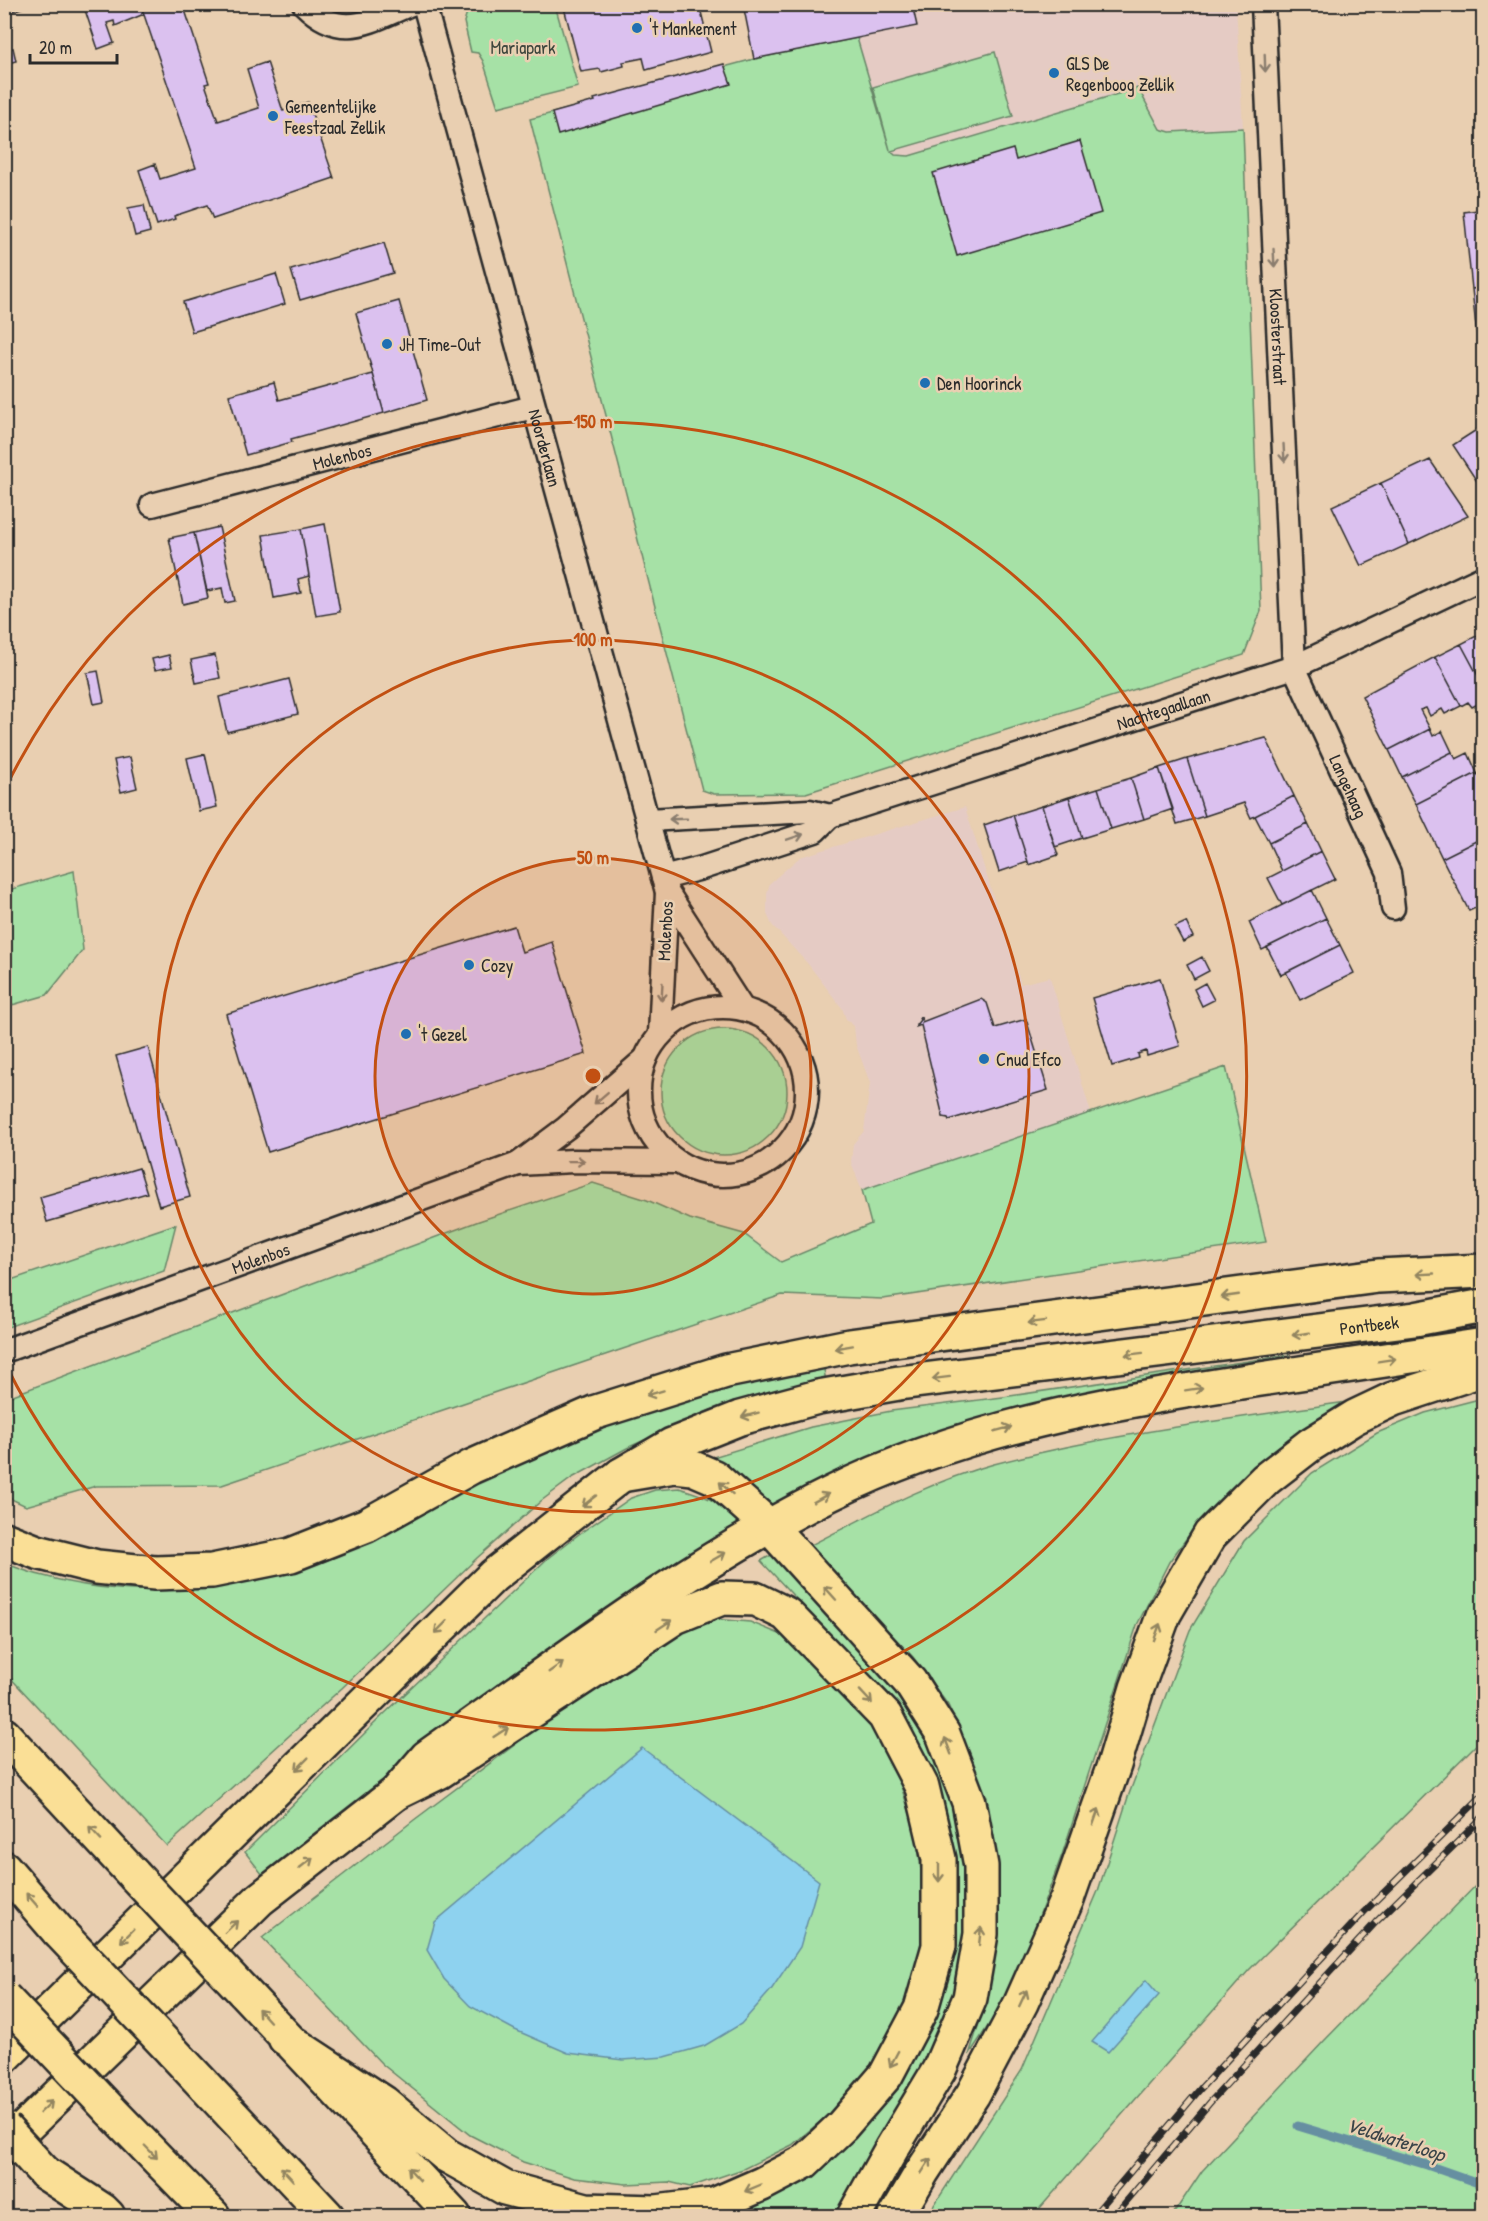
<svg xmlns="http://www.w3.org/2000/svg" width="1488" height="2221" viewBox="0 0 1488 2221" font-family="'Patrick Hand',sans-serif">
	<rect width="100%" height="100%" fill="#e9cfb1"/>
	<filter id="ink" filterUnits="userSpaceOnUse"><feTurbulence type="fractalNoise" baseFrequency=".0167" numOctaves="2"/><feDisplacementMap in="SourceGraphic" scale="12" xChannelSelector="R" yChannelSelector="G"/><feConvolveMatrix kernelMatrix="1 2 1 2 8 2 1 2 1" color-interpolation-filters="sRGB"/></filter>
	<g filter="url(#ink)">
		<path fill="#e5cbc4" d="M743,5H1236L1243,128L1170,132L1160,129L1154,120L909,156L895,155L888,149L857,38L754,59Z
			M965,807L1021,984L1050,977L1091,1113L862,1190L851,1162L853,1144L864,1131L870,1083L856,1045L854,1026L846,1019L842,1008L808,964L772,925L767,914V893L770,883L800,857Z"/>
		<path fill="#a6e1a6" stroke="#688668" stroke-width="1.5" d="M484,5H555L578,87L498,107L483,61L478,53L471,52L464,22L467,12Z
			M857,38L890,150L873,87L995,52L1013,116L891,151L895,155L909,156L1138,88L1160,129L1170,132L1243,128L1261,611L1244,655L806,793L714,794L702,790L530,119L754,59Z
			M74,871L83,950L47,995L5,1007V891Z
			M661 1092a63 63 0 1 1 126 0a63 63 0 1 1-126 0Z
			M1226,1067L1266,1242L883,1299L782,1295L222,1485L96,1486L26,1506L5,1496V1398L479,1221L593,1183L647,1200L690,1219L744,1234L781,1262L871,1224L862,1190Z
			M176,1224L164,1271L5,1328V1282Z
			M1289,1355L1291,1361L772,1509L713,1457L811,1427L891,1411L1003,1397Z
			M824,1369L826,1383L711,1410L627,1448L572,1478L541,1501L477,1558L342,1688L167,1846L5,1672V1563C17,1568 30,1573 44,1576C135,1602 253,1591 340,1555L506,1466L570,1438L716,1390Z
			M1483,1398V1738L1249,1970L1033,2216H927L1022,2070L1098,1891L1128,1797L1190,1630L1244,1541L1312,1473L1377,1433L1425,1413Z
			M1353,1401L1321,1421L1234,1485L1203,1516L1169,1562L1137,1625L1062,1855L1011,1991L969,2055L985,2004L995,1945L998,1886L991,1829L973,1763L948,1705L913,1657L807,1547C868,1516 928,1482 994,1464C1111,1433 1233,1419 1353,1401Z
			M679,1488C710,1497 722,1503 745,1526L440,1735L262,1874L245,1852L383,1715L548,1558L579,1534L631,1498L655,1490Z
			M773,1554L916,1712L952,1787L972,1904L948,2026L841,2216H695L876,2109L954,1881L867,1675L761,1561Z
			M713,1619L750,1622L782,1635L821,1672L870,1725L896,1771L917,1835L924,1899L920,1953L902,2009L870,2067L834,2110L792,2145L743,2169L690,2187L669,2182L626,2184L574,2178L523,2162L470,2135L382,2064L262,1938L414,1820L592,1687L677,1629Z
			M1483,1878V1967L1473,1980L1484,1992L1483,2216H1172L1202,2171L1324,2041Z"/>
		<path fill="#8ed2ef" stroke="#668fa1" stroke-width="1.5" d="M642,1748L819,1881L800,1947L771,1990L741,2024L704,2046L665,2057L623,2060L568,2053L515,2030L470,2006L444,1979L427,1950L435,1922Z
			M1146,1980L1159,1995L1108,2052L1092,2042Z"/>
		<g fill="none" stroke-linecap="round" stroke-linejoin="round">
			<path stroke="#668fa1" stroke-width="9" d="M1298,2126L1427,2165L1484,2185"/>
		</g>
		<path fill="#dbc1ef" stroke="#2b2b2b" stroke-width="1.5" d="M4,4H30V5L4,14Z
			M83,4H147L141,6L144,14L115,26L114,21L107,23L114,43L98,49Z
			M147,4H183L209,83L205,84L218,121L259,108L247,69L267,62L283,111L308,102L334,178L213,219L207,205L174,216L175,219L157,225L139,170L155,164L160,179L196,168L141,6Z
			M563,4H699L711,52L646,70L643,58L623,62L624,66L601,72L600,69L581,72Z
			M743,4H912L917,26L754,59Z
			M13,48L16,61L4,64V50Z
			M724,64L731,84L558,135L552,113L595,101L594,99Z
			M4,84L12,112L8,113L4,103Z
			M1080,141L1101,213L957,256L933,173L1013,149L1016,160Z
			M144,205L150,232L135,236L128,208Z
			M1484,209V287L1472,289L1464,212Z
			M384,243L393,273L300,300L291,270Z
			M276,274L285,304L192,332L183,302Z
			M1484,287V366H1480L1472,289Z
			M399,301L427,400L384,413L356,313Z
			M373,374L384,413L291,439L292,442L246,455L229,395L274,382L279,400Z
			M1484,425V492L1453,445Z
			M1430,460L1468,516L1409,544L1381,483Z
			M1381,483L1409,544L1361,566L1332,506Z
			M325,524L340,612L316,616L301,529Z
			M219,527L235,601L225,603L222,588L207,591L194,533Z
			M301,529L309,576L298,579L301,593L274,598L263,535Z
			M194,533L208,598L183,604L169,538Z
			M1484,632V687L1461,644Z
			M1461,644L1484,687V701L1472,707L1468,702L1461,706L1435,657Z
			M169,655L172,667L155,670L152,659Z
			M215,655L220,678L196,683L191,660Z
			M1435,657L1461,706L1445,714L1442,709L1430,716L1426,708L1420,710L1430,729L1389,750L1362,696Z
			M98,671L104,702L94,704L87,673Z
			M289,679L298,714L227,732L219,697Z
			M1430,729L1433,736L1442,731L1452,752L1402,777L1389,750Z
			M1266,738L1294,796L1251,818L1244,803L1205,816L1187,759Z
			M1452,752L1456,759L1468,753L1477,773L1416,804L1402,777Z
			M205,754L217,807L199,811L187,758Z
			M130,757L137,788L121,792L114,760Z
			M1187,759L1205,816L1177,824L1159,768Z
			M1159,768L1173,809L1144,819L1131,778Z
			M1477,773L1484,785V837L1442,858L1416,804Z
			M1131,778L1144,819L1111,829L1098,788Z
			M1098,788L1111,829L1082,838L1069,797Z
			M1294,796L1308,824L1269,843L1255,816Z
			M1069,797L1082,838L1055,847L1042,806Z
			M1042,806L1058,855L1029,865L1013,815Z
			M1013,815L1028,862L999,872L984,825Z
			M1308,824L1321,851L1282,871L1269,843Z
			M1484,837V904L1469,911L1442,858Z
			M1321,851L1335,879L1282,905L1268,878Z
			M1312,890L1326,918L1262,950L1249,922Z
			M1326,918L1340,945L1281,975L1267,947Z
			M1186,922L1193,937L1183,942L1175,927Z
			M514,926L522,952L552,942L586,1054L268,1152L226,1014Z
			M1340,945L1354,973L1300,1000L1286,972Z
			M1202,957L1209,971L1194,979L1187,965Z
			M1160,978L1180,1046L1147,1056L1146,1051L1138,1054L1139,1058L1112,1066L1092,998Z
			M1205,983L1214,1000L1202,1006L1194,989Z
			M981,999L987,1003L995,1028L1026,1019L1048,1090L949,1120L948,1118L943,1117L921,1025L916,1027V1025L920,1020L919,1018L921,1017L922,1022Z
			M148,1047L190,1197L159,1206L116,1056Z
			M139,1168L147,1193L47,1222L40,1197Z"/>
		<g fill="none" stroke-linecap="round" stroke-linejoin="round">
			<g stroke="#2b2b2b" stroke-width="27">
				<g id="minor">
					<path d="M304,4C342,42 369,21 411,4"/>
					<path id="s1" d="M424,4L667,892L660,1034"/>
					<path id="s2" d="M1263,4L1294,667L1389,873L1393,908"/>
					<path id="s3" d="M152,505L533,407"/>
					<path id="s4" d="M830,816L1294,667L1484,577"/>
					<path d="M648,820L809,811L830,816L815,831L702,868L663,878"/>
					<path d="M667,892L742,1008"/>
					<circle cx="723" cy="1091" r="84"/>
					<path d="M518,1164L573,1161L676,1162"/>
					<path id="s5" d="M4,1351L518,1164L566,1128L645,1059"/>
				</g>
			</g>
			<g stroke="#2b2b2b" stroke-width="38">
				<g id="trunk">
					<path id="s6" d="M4,2057L493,1576L621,1475L672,1445L740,1418L818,1397L899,1383L1415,1319L1484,1306"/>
					<path d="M4,2148L260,1899L396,1793L427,1757C558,1665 686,1565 830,1494C962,1428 1110,1402 1254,1380C1331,1368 1407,1357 1484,1345"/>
				</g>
			</g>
			<g stroke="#2b2b2b" stroke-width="38">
				<path id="motorway" d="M621,1475L675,1466L693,1468L714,1477L770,1527L910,1682L943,1734L969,1802L981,1866V1934L970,1998L939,2070L892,2148L854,2216
					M4,1539L37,1552L97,1567L155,1573L212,1571L291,1555L367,1525L471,1467L596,1412L726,1371L849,1346L1378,1276L1484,1271
					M4,1735L134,1875
					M4,1868L59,1932
					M243,1991L454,2216
					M285,2038L384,2103L446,2155L505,2188L586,2210L656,2212L714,2205L762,2184L804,2162L842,2126L886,2075L921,2009L939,1946V1859L922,1787L885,1716L786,1614L755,1599L722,1598L675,1617L439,1772L396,1793
					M172,2051L327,2216
					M110,2110L213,2216
					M45,2173L102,2210L108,2216
					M896,2216L922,2172L973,2094L1021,2003L1067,1899L1114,1765L1137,1688L1164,1614L1210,1535L1266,1479L1310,1445L1355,1417L1393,1399L1484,1369"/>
			</g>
			<use href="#minor" stroke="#e9cfb1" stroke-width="22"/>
			<use href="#trunk" stroke="#fadf96" stroke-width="33"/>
			<use href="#motorway" stroke="#fadf96" stroke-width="33"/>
			<g stroke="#2b2b2b" stroke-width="7">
				<path id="rail" d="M1093,2216L1201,2088L1364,1912L1484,1794
					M1114,2216L1213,2099L1376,1922L1484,1816"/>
			</g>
			<use href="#rail" stroke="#e9cfb1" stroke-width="4.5" stroke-dasharray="14" stroke-linecap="butt"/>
			<g stroke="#2b2b2b" stroke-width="38" stroke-linecap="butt">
				<path id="motorway-bridge" d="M134,1875L243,1991
					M59,1932L172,2051
					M4,1998L110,2110
					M4,2128L45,2173"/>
			</g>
			<use href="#motorway-bridge" stroke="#fadf96" stroke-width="33"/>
		</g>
		<defs><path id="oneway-shaft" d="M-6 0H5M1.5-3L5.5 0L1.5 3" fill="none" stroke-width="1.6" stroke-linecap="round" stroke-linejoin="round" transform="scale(1.5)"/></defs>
		<g stroke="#8a7d6e">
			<use href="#oneway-shaft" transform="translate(1265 63) rotate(88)"/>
			<use href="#oneway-shaft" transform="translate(1274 258) rotate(87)"/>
			<use href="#oneway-shaft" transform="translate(1284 453) rotate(87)"/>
			<use href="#oneway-shaft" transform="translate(678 819) rotate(178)"/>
			<use href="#oneway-shaft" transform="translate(795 837) rotate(-18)"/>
			<use href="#oneway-shaft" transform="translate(662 992) rotate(93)"/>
			<use href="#oneway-shaft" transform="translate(601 1098) rotate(139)"/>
			<use href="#oneway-shaft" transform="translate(576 1161) rotate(-1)"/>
		</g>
		<g stroke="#928560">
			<use href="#oneway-shaft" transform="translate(1425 1274) rotate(177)"/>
			<use href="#oneway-shaft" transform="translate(1230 1296) rotate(172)"/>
			<use href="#oneway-shaft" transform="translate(1037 1322) rotate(173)"/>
			<use href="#oneway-shaft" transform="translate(1301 1334) rotate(172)"/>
			<use href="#oneway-shaft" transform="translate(844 1347) rotate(170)"/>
			<use href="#oneway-shaft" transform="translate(1134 1354) rotate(173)"/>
			<use href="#oneway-shaft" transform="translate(1387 1360) rotate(-9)"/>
			<use href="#oneway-shaft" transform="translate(941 1378) rotate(173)"/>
			<use href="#oneway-shaft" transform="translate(1194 1389) rotate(-9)"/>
			<use href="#oneway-shaft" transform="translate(655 1393) rotate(163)"/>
			<use href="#oneway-shaft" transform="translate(750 1415) rotate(165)"/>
			<use href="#oneway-shaft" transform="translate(1003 1429) rotate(-15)"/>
			<use href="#oneway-shaft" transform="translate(726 1488) rotate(-138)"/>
			<use href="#oneway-shaft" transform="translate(821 1498) rotate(-29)"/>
			<use href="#oneway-shaft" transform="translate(589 1501) rotate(142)"/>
			<use href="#oneway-shaft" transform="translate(718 1557) rotate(-30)"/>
			<use href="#oneway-shaft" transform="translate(830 1593) rotate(-132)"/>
			<use href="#oneway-shaft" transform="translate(664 1625) rotate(-33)"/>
			<use href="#oneway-shaft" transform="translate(441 1627) rotate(135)"/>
			<use href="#oneway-shaft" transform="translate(1157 1632) rotate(-70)"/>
			<use href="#oneway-shaft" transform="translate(556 1667) rotate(-35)"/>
			<use href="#oneway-shaft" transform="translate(866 1697) rotate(47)"/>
			<use href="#oneway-shaft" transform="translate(501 1732) rotate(-33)"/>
			<use href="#oneway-shaft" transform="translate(948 1746) rotate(-111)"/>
			<use href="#oneway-shaft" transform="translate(302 1764) rotate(135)"/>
			<use href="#oneway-shaft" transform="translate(1096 1817) rotate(-70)"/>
			<use href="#oneway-shaft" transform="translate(95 1833) rotate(-133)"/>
			<use href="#oneway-shaft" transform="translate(306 1863) rotate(-38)"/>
			<use href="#oneway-shaft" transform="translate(939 1873) rotate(90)"/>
			<use href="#oneway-shaft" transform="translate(32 1900) rotate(-131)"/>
			<use href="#oneway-shaft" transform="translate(231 1927) rotate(-44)"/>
			<use href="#oneway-shaft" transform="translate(127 1936) rotate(135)"/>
			<use href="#oneway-shaft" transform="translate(980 1936) rotate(-84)"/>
			<use href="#oneway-shaft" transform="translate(1023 1998) rotate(-65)"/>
			<use href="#oneway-shaft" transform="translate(264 2015) rotate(-132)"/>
			<use href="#oneway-shaft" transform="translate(894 2059) rotate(118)"/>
			<use href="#oneway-shaft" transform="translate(46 2107) rotate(-44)"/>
			<use href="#oneway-shaft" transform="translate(151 2152) rotate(46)"/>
			<use href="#oneway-shaft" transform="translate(926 2166) rotate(-57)"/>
			<use href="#oneway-shaft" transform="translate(287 2174) rotate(-133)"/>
			<use href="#oneway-shaft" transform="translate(414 2174) rotate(-133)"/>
			<use href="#oneway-shaft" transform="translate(753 2188) rotate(157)"/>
		</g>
	</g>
	<circle cx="593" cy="1076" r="218" fill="#c25012" fill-opacity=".12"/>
	<g fill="none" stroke="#c25012" stroke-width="3">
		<circle cx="593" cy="1076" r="218"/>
		<circle cx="593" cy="1076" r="436"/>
		<path d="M5 789A654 654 0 1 1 5 1363"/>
	</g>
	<g fill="#1f6fb2" stroke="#e9cfb1" stroke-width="2">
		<circle cx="637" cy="28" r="6"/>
		<circle cx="1054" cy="73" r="6"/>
		<circle cx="273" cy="116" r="6"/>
		<circle cx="387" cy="344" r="6"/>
		<circle cx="925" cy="383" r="6"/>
		<circle cx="469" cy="965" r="6"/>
		<circle cx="406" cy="1034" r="6"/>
		<circle cx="984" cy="1059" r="6"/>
	</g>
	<g text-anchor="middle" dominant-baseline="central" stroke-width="5" stroke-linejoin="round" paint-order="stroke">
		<g font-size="18" fill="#2b2b2b" stroke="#e9cfb1" text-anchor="start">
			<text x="649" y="28">'t Mankement</text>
			<text x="1066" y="63">GLS De<tspan x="1066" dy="21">Regenboog Zellik</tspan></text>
			<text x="285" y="106">Gemeentelijke<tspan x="285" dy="21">Feestzaal Zellik</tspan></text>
			<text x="399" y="344">JH Time-Out</text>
			<text x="937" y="383">Den Hoorinck</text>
			<text x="481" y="965">Cozy</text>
			<text x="418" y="1034">'t Gezel</text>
			<text x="996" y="1059">Cnud Efco</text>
		</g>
		<g font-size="18" fill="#3d463d" stroke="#e9cfb1">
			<text x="523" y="47">Mariapark</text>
		</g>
		<g font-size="18" fill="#2b2b2b" stroke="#e9cfb1">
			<text stroke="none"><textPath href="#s2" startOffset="333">Kloosterstraat</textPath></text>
			<text stroke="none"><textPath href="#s1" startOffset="460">Noorderlaan</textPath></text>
			<text stroke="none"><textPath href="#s3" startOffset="196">Molenbos</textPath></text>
			<text stroke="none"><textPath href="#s4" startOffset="350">Nachtegaallaan</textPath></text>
			<text stroke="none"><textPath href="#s2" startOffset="795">Langehaag</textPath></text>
			<text transform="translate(665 931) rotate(-87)">Molenbos</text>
			<text stroke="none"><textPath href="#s5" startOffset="273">Molenbos</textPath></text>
			<text stroke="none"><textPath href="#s6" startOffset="1618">Pontbeek</textPath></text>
		</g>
		<g font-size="20" font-style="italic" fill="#3a4448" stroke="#e9cfb1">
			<text transform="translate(1396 2139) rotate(18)">Veldwaterloop</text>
		</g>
	</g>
	<circle cx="593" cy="1076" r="9" fill="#c25012" stroke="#e9cfb1" stroke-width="3"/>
	<g font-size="18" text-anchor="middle" font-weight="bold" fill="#c25012" stroke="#e9cfb1" stroke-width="5" stroke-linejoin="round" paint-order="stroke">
		<text x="593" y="428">150 m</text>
		<text x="593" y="646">100 m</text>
		<text x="593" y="864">50 m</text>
	</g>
	<rect width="1488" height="2221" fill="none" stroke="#e9cfb1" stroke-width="24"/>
	<rect x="12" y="12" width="1464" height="2197" fill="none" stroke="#2b2b2b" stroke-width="2" filter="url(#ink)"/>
	<path d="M30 54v9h87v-9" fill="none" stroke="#2b2b2b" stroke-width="3"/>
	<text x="39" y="54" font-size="18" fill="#2b2b2b" stroke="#e9cfb1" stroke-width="4.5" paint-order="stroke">20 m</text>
</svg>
